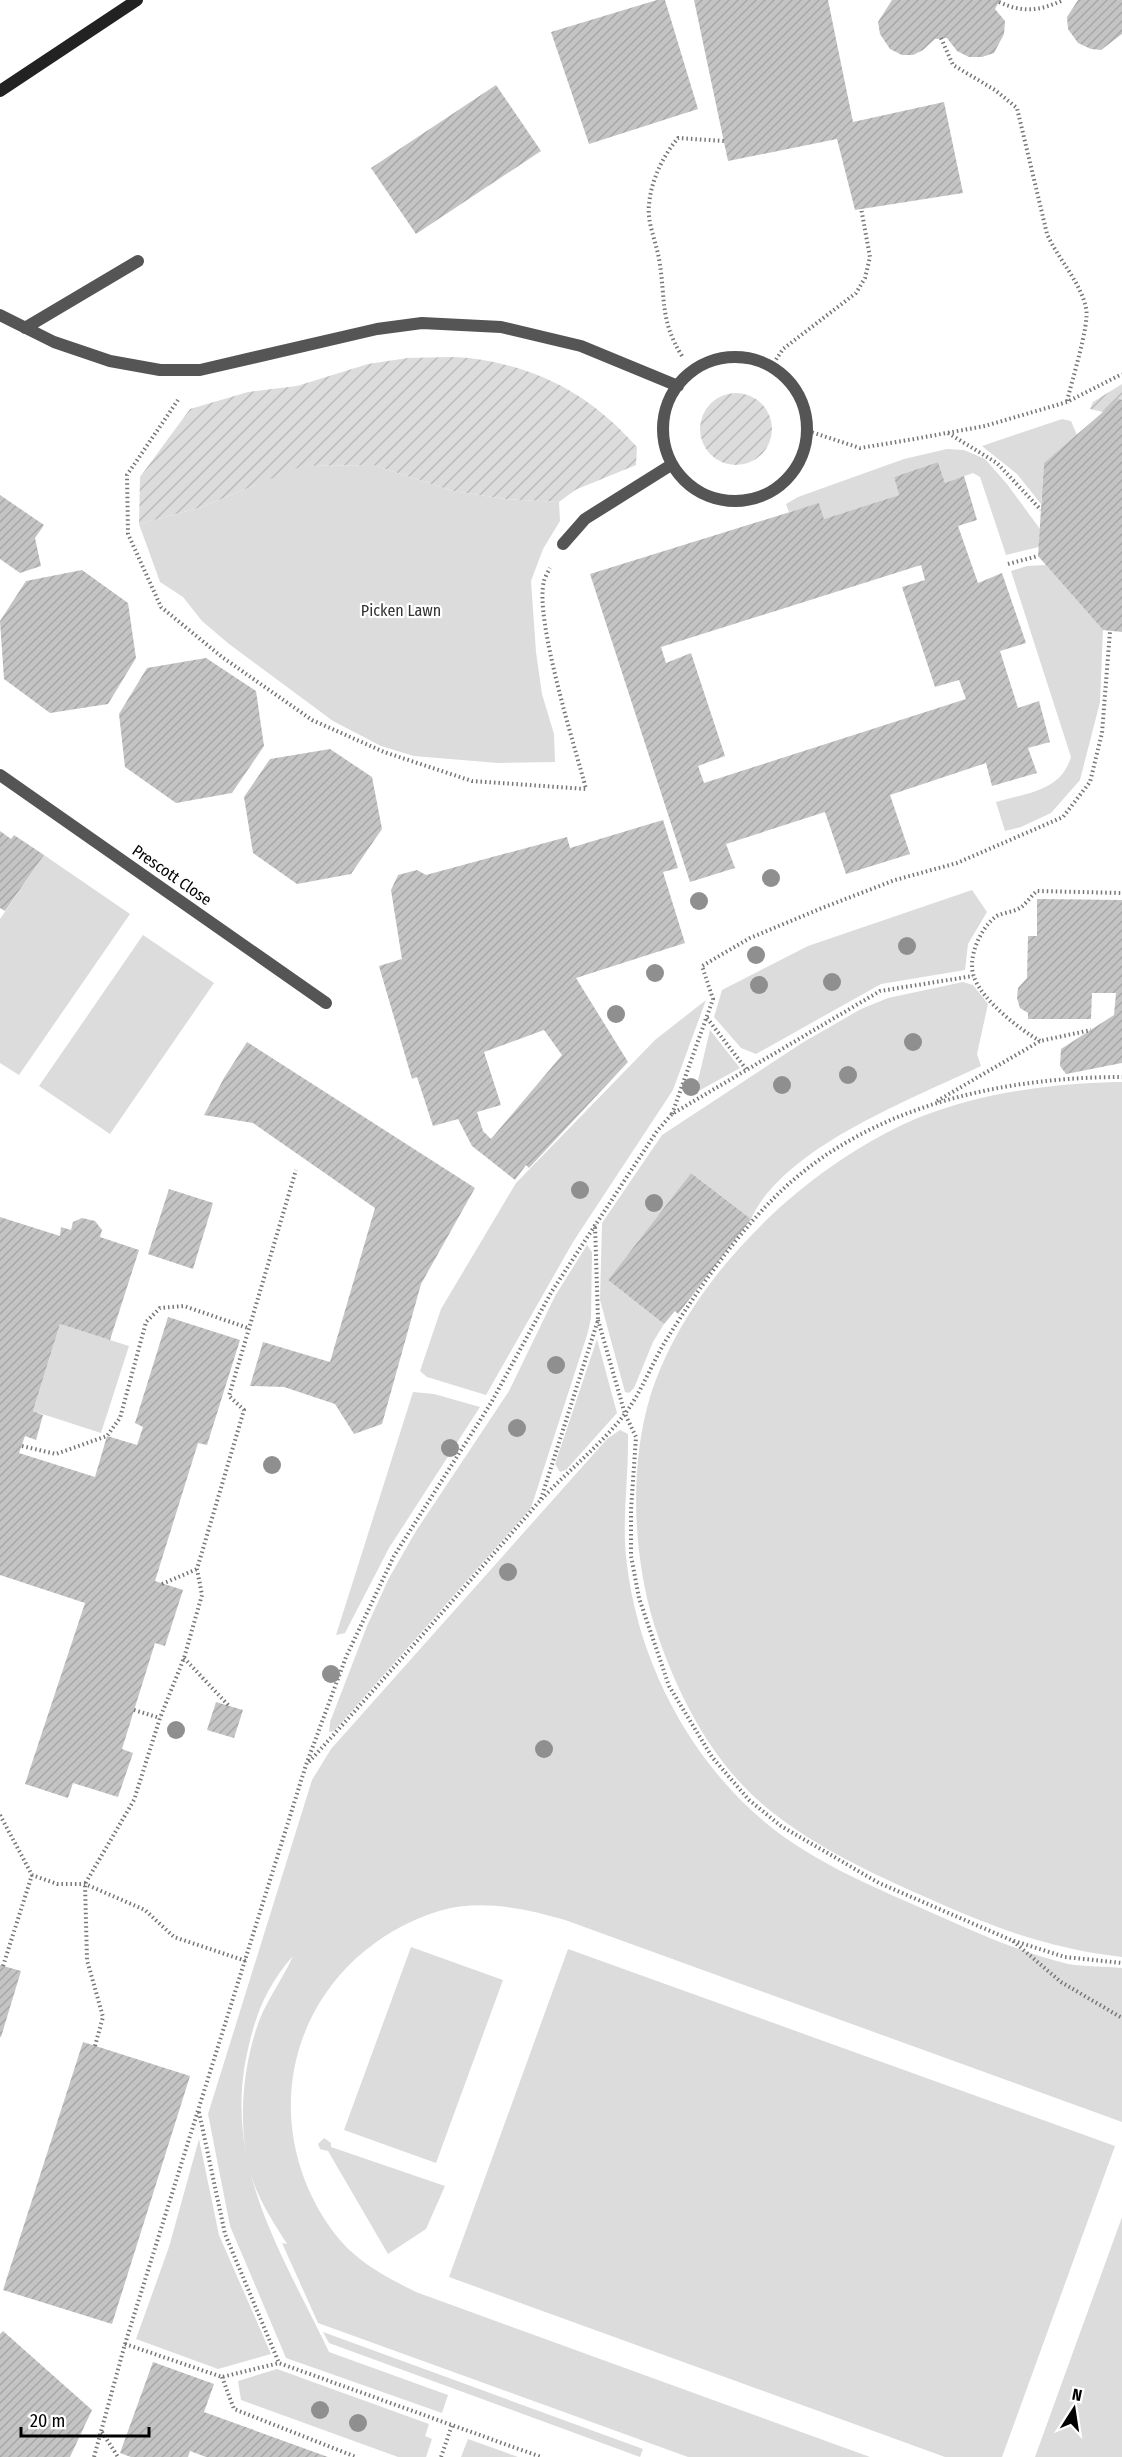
<svg xmlns="http://www.w3.org/2000/svg" width="1122" height="2457" viewBox="0 0 1122 2457" font-family="'Fira Sans Condensed',sans-serif">
	<defs>
		<pattern id="garden-furrows" width="10" height="10" patternUnits="userSpaceOnUse" patternTransform="scale(1.5)"><rect width="10" height="10" fill="#dcdcdc"/><path d="M-1 1l2-2M0 10L10 0M9 11l2-2" fill="none" stroke="#bbb"/></pattern>
		<pattern id="building-hatch" width="6" height="6" patternUnits="userSpaceOnUse" patternTransform="scale(1.5)"><rect width="6" height="6" fill="#c4c4c4"/><path d="M-1 1l2-2M0 6l6-6M5 7l2-2" fill="none" stroke="#a7a7a7"/></pattern>
	</defs>
	<rect width="100%" height="100%" fill="#fff"/>
	<path fill="#dcdcdc" d="M1062,419L1071,421L1077,435L1044,463L1041,504L1017,474L982,446Z
		M947,449L964,450L985,459L1007,484L1040,529L1039,547L1006,555L980,477L973,473L945,483L938,462L894,477L899,495L824,519L819,504L789,512L786,504L798,497L904,459Z
		M373,465L453,491L505,499L559,502L560,521L543,549L531,581L536,652L542,694L554,734L555,762L498,763L414,756L381,746L333,721L229,644L202,621L183,597L160,582L139,524L202,507L301,466Z
		M1046,565L1103,630L1100,702L1080,780L1051,813L1021,827L1005,831L996,802C1027,793 1061,791 1071,757L1011,571L1027,566Z
		M44,855L130,914L19,1075L0,1063V919Z
		M972,890L987,912L968,944L965,970L881,984L756,1054L741,1048L714,1017L722,990L808,946Z
		M143,935L214,983L110,1134L39,1086Z
		M963,982L973,985L988,1004L977,1054L981,1066C912,1099 784,1147 751,1219L691,1173L608,1280L664,1324L653,1342L634,1388L629,1393L625,1392L600,1300L602,1223L662,1135L802,1043L861,1009L888,998Z
		M706,1000L673,1090L573,1242L486,1395L427,1377L420,1371L441,1309L516,1183L655,1040Z
		M710,1030L740,1068L695,1093Z
		M1116,1082H1122V1957C1046,1948 992,1927 923,1896C871,1873 816,1847 772,1812C716,1768 682,1704 659,1639C633,1567 628,1470 650,1397C686,1282 797,1174 904,1124C970,1094 1045,1084 1116,1082Z
		M587,1245L592,1252L591,1318L588,1332L531,1508L334,1731L329,1732L330,1722L367,1626L389,1578L416,1531L509,1391L555,1296Z
		M60,1324L129,1346L101,1433L33,1411Z
		M597,1339L617,1413L566,1470L560,1472L555,1464Z
		M413,1392L434,1394L480,1407L389,1548L345,1633L336,1635Z
		M620,1430L628,1434C629,1478 621,1522 627,1565C639,1663 690,1760 766,1823C808,1858 862,1882 912,1904C962,1926 1014,1951 1068,1964C1085,1967 1105,1966 1122,1968V2122L565,1920C525,1908 480,1899 439,1911C324,1947 262,2064 304,2178C314,2205 332,2235 354,2254C372,2270 394,2281 416,2292L870,2457H688L318,2323L282,2243L287,2244C275,2225 262,2205 254,2184C237,2137 241,2076 256,2030C264,2003 282,1981 293,1956C269,1983 257,2010 249,2045C220,2161 281,2251 329,2352L448,2395L442,2413L286,2358L230,2226L208,2114L312,1780L331,1749L607,1439Z
		M411,1947L503,1980L436,2163L344,2130Z
		M568,1949L1115,2146L1002,2457H945L449,2277Z
		M324,2138L331,2143V2147L445,2186L426,2229L388,2254L328,2151L320,2149L318,2144Z
		M199,2139L219,2235L271,2354L218,2369L136,2339L169,2247Z
		M1122,2217V2457H1035Z
		M323,2332L643,2449L640,2457L329,2343Z
		M277,2369L429,2424L425,2436L432,2439L426,2457H398L241,2400L238,2381Z
		M468,2439L518,2457H461Z"/>
	<path fill="url(#garden-furrows)" d="M408,358C428,358 449,356 469,358C539,367 590,394 637,447L636,465L575,490L559,502L505,499L453,491L373,465L302,466L202,507L139,524L140,477L190,409L248,392L297,386L368,364Z
		M1122,384V400H1117L1103,412L1090,409L1093,402Z
		M700 429a36 36 0 1 1 72 0a36 36 0 1 1-72 0Z"/>
	<path fill="url(#building-hatch)" fill-rule="evenodd" d="M657,0H665L698,109L589,144L551,32Z
		M694,0H828L853,122L944,102L963,193L855,210L837,139L728,161Z
		M892,0H1000L995,9L1005,21L1004,34L994,53L982,57H969L957,51L947,38L935,39L923,50L913,55H902L890,49L880,34L878,22Z
		M1078,0H1122V34L1101,50L1091,49L1078,43L1068,29L1067,17Z
		M496,85L541,151L416,234L371,168Z
		M1118,399L1122,400V632L1103,630L1038,556L1044,463Z
		M938,462L945,483L964,476L977,520L958,526L978,583L1002,573L1026,643L1000,651L1018,708L1039,701L1050,742L1028,748L1037,773L992,786L986,763L890,795L910,854L846,874L825,812L726,844L735,868L690,882L590,574L819,503L824,519L899,495L894,477ZM921,565L925,580L902,587L935,687L959,680L966,699L704,783L698,766L725,756L691,653L666,663L661,647Z
		M0,495L44,525L35,538L41,566L20,573L0,559Z
		M82,570L128,603L136,658L108,704L50,713L4,679L0,621L26,581Z
		M206,658L256,691L264,746L232,793L176,803L125,767L119,714L147,668Z
		M330,749L372,777L382,829L351,874L297,884L253,853L244,797L270,759Z
		M663,820L678,868L663,872L685,943L576,978L628,1062L529,1168L526,1165L515,1180L472,1146L458,1119L433,1126L417,1077L412,1079L379,966L402,959L391,890L398,875L417,870L426,875L567,837L570,848ZM544,1030L562,1055L491,1139L483,1131L477,1112L501,1105L484,1052Z
		M0,831L11,839L14,835L44,855L5,911L0,908Z
		M1037,899L1122,900V1063L1066,1074L1060,1066L1061,1049L1114,1015L1116,993H1092L1091,1019H1028V1013L1020,1008L1017,998L1018,988L1027,978L1028,936H1037Z
		M247,1042L475,1188L421,1284L382,1424L354,1434L335,1404L284,1387L250,1386L263,1342L330,1362L375,1208L253,1123L204,1115L224,1078Z
		M691,1173L751,1219L678,1314L675,1311L664,1324L608,1280Z
		M169,1189L213,1203L193,1269L148,1254Z
		M0,1217L60,1236L61,1227L71,1230L73,1222L82,1218L95,1221L102,1230L100,1237L139,1250L110,1340L60,1324L33,1411L43,1415L36,1440L25,1436L19,1453L95,1477L107,1436L137,1445L143,1427L135,1423L168,1317L240,1340L207,1445L198,1443L155,1581L183,1590L165,1646L155,1643L122,1749L133,1753L118,1797L73,1783L68,1798L25,1784L85,1603L0,1575Z
		M216,1702L243,1710L234,1738L207,1730Z
		M0,1965L21,1971L1,2037H0Z
		M83,2042L190,2076L112,2324L3,2290Z
		M3,2331L92,2410L70,2457H0V2334Z
		M153,2362L214,2384L204,2412L328,2457H206L190,2451L188,2457H131L120,2453Z"/>
	<g fill="none" stroke-linecap="round" stroke-linejoin="round">
		<path stroke="#777" stroke-width="4" stroke-dasharray="1.5 3" stroke-linecap="butt" d="M999,2C1023,13 1040,11 1063,0
			M941,38L953,65L995,90L1017,108L1047,234C1058,259 1080,281 1086,308C1090,325 1071,382 1067,402
			M682,356C659,319 666,298 659,259C656,241 647,223 649,205C651,180 663,156 678,138L724,141
			M771,367L783,349L856,293L865,278L870,257L861,208
			M178,400L127,475L128,534L161,607L222,657L312,720L384,752L472,781L586,789C575,747 534,618 544,581C545,577 548,572 550,568
			M808,431L860,448L914,439L985,426L1067,402L1122,374
			M948,433L997,463L1041,510
			M1008,564L1038,556
			M707,1018L746,1069
			M1040,1041C1019,1029 982,1000 974,977C967,958 980,930 994,918C1001,912 1012,913 1020,908C1026,904 1031,896 1037,891L1122,893
			M937,1101L1040,1041L1091,1030
			M672,1114L713,999L702,966L750,938L822,908L895,880L957,863L1063,817L1090,782L1102,733L1110,631
			M598,1320L625,1414L636,1437L631,1510V1556L639,1598L669,1686L712,1757L749,1800L781,1826L879,1883L1011,1940L1065,1957L1122,1963
			M22,1446L56,1454L107,1436L120,1418L146,1322L160,1308L184,1306L248,1328
			M541,1499L598,1320L595,1224
			M162,1584L197,1569
			M184,1658L229,1706
			M134,1710L160,1718
			M309,1762C386,1677 462,1590 538,1503C565,1473 599,1447 624,1415C642,1392 652,1362 668,1337C697,1291 734,1238 773,1199C862,1108 998,1077 1122,1077
			M0,1815L32,1875L57,1884H85L145,1910L174,1937L246,1961
			M1013,1941L1061,1982L1122,2018
			M3,1966L32,1875
			M95,2046L103,2017L87,1960L85,1884L134,1800L160,1718L184,1658L202,1595L197,1569L244,1410L229,1396L296,1170
			M199,2112L225,2234L279,2363
			M125,2344L222,2377L279,2363L541,2457
			M222,2377L234,2409L356,2457
			M102,2432L118,2457
			M94,2457L125,2344L306,1765L346,1657L394,1556L491,1403L552,1291L657,1131L672,1114L880,991L973,976
			M441,2457L452,2425"/>
		<path stroke="#555" stroke-width="12" d="M0,315L54,342L110,361L160,370H200L377,329L422,323L501,327L581,346L678,386
			M25,328L138,261
			M663 429a72 72 0 1 1 144 0a72 72 0 1 1-144 0Z
			M563,544L585,519L671,465
			M0,775L326,1003"/>
		<path stroke="#222" stroke-width="12" d="M0,91L137,0"/>
	</g>
	<g fill="#8f8f8f">
		<circle cx="771" cy="878" r="9"/>
		<circle cx="699" cy="901" r="9"/>
		<circle cx="907" cy="946" r="9"/>
		<circle cx="756" cy="955" r="9"/>
		<circle cx="655" cy="973" r="9"/>
		<circle cx="832" cy="982" r="9"/>
		<circle cx="759" cy="985" r="9"/>
		<circle cx="616" cy="1014" r="9"/>
		<circle cx="913" cy="1042" r="9"/>
		<circle cx="848" cy="1075" r="9"/>
		<circle cx="782" cy="1085" r="9"/>
		<circle cx="691" cy="1087" r="9"/>
		<circle cx="580" cy="1190" r="9"/>
		<circle cx="654" cy="1203" r="9"/>
		<circle cx="556" cy="1365" r="9"/>
		<circle cx="517" cy="1428" r="9"/>
		<circle cx="450" cy="1448" r="9"/>
		<circle cx="272" cy="1465" r="9"/>
		<circle cx="508" cy="1572" r="9"/>
		<circle cx="331" cy="1674" r="9"/>
		<circle cx="176" cy="1730" r="9"/>
		<circle cx="544" cy="1749" r="9"/>
		<circle cx="320" cy="2410" r="9"/>
		<circle cx="358" cy="2423" r="9"/>
	</g>
	<g text-anchor="middle" dominant-baseline="central" stroke-width="4.5" stroke-linejoin="round" paint-order="stroke">
		<g font-size="16" fill="#333" stroke="#fff">
			<text x="401" y="610">Picken Lawn</text>
		</g>
		<g font-size="16" fill="#000" stroke="#fff">
			<text transform="translate(172 875) rotate(35)">Prescott Close</text>
		</g>
	</g>
	<g transform="translate(1074 2409) rotate(12)" stroke="#ffffff" stroke-width="4.5" paint-order="stroke">
	<path d="M0-4.5L10 22L0 15L-10 22Z" fill="#000000"/>
	<text y="-9" font-size="16" font-weight="bold" text-anchor="middle" fill="#000000">N</text>
	</g>
	<path d="M21 2427v9h128v-9" fill="none" stroke="#000000" stroke-width="3"/>
	<text x="30" y="2427" font-size="18" fill="#000000" stroke="#ffffff" stroke-width="4.5" paint-order="stroke">20 m</text>
</svg>
